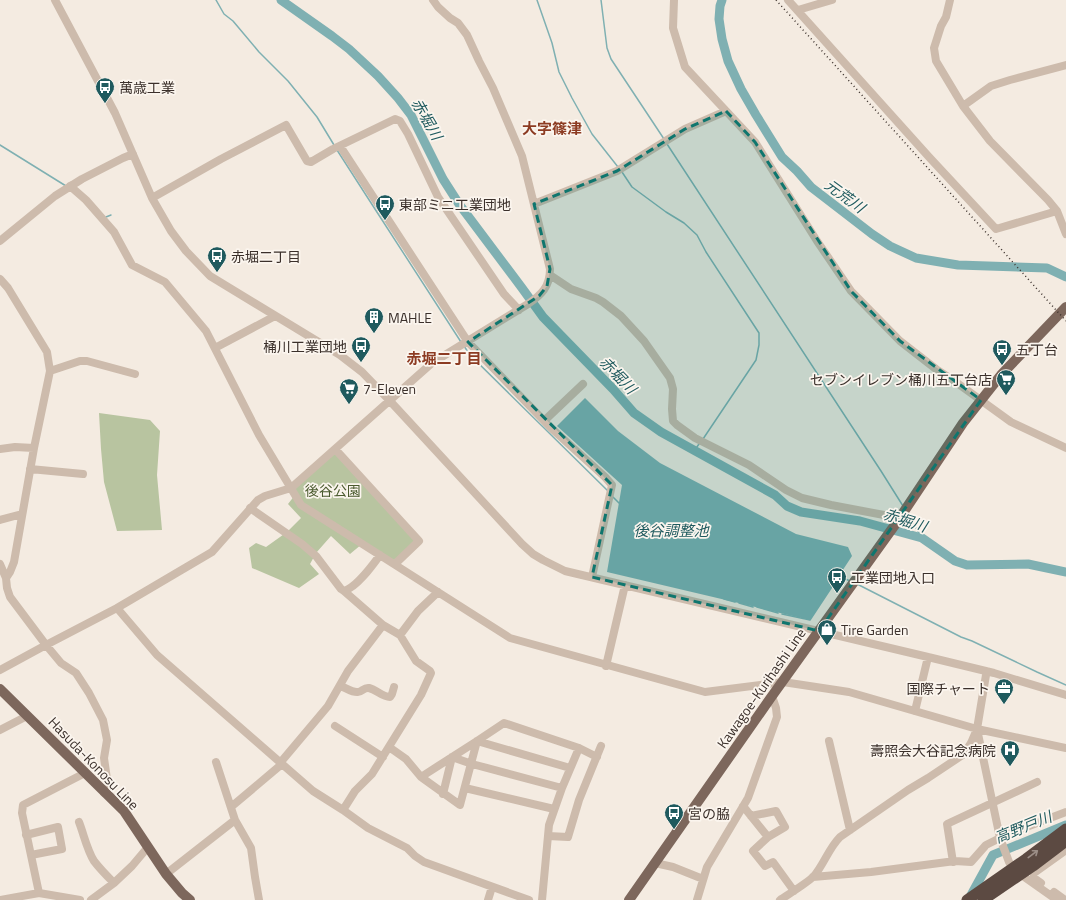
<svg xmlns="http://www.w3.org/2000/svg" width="1066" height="900" viewBox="0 0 1066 900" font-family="'Titillium Web','Noto Sans JP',sans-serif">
	<rect width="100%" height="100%" fill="#f4ebe1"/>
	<path fill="#b8c4a0" d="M99,413L150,420L160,431L157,475L162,530L117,531L104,482L101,449Z
		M335,449L419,541L395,564L362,544L350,554L331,536L316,553L310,564L319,574L299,588L252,568L249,548L256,543L266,547L287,532L301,518L288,504L295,495L291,488Z"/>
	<path fill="#7fb0b2" d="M585,398L618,431L660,463L796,534L848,547L852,556L810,620L607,572L622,485L557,426Z"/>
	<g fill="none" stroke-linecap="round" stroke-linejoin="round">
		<path stroke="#7fb0b2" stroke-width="1.5" d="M216,0L224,14L233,21L259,52L288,81L317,117L334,145
			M537,0L552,43L559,72L572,98L592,134L618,167
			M601,0L607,48L611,59L664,139
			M667,144L881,471L903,506
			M0,145L66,186
			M337,150L373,206L461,342
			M622,172L632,187L666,212L684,223L697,235L706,252L759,333V345L756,360L703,439
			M106,217L111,215
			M464,346L470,355L608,491
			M694,451L699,444
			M613,497L620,504
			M907,513L922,538
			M857,584L961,637L972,641L1037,672L1066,685
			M724,599L735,602
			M739,603L753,607
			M757,607L778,613
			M782,614L810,620L839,576L850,581"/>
		<path stroke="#7fb0b2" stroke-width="9" d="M281,0L332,36L349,49L378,76L398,98L411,115L443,179L459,204L522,288L543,317L613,389L634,413L661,432L775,495L787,506L801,512L860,521L922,538L955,561L967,565L1028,564L1066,572
			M722,0L720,6L719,19L722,39L728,61L741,89L756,115L782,157L797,171L811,187L872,234L890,246L916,258L958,265L1047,268L1066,277
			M970,897L993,855L1066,825"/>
		<path stroke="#cdbbac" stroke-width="8" d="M55,0L115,113L152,198L171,231L186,251L210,276L340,355L362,372L390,401L522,544L533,554L543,560L565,571L928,657L994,673L1066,695
			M674,0L673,28L685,67L755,142L817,241L851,291L900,341L936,369L953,380L1011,422L1066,448
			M788,0L929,157L996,229L1057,211
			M950,0L946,17L941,26L934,48L936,61L963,106L990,141L1048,200L1057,211L1066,234
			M798,10L832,0
			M963,106L991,86L1010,80L1066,65
			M340,146L468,342L550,427L605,477L612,485L592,577
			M70,186L86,200L114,232L132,265L165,282L206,331L259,435L301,505L510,638L705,692L783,682L849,692L977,729L1066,748
			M152,198L221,159L286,125L307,161L311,162L333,149L395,119L400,121L408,134L438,197L504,294L519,310
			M534,204L617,171L685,129L726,111
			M0,241L55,196L82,179L123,158L133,154
			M550,275L571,289L596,298L603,302L621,316L644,341L670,378L673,389L672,409L673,421L677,425L695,438L749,465L786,490L802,498L831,505L900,518
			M0,279L8,288L47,352L50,371L34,448L14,562L10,572L6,578L7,588L10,597L46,645L61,663L76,673L89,693L103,720L107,740L104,758L108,786L104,793
			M215,348L275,316
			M50,371L80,361H87L135,374
			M545,420L583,384
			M0,449L15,447L34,448
			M335,449L419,541L395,564
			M30,469L83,474
			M250,508L302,544L316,556L341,589L344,591C357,587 372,566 380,555
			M0,520L22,514
			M0,564L6,578
			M344,591L383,625L400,635L418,611L438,592
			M117,608L157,655L313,791L343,810L368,828L407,848L415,856L424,862L529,900
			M606,666L625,585
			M0,670L46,645L117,608L212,552L258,500L265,496L291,488L432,363L528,304C541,295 550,287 550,269L522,156L493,88L479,61L467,35L458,23L450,18L438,7L433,0
			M340,686C345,687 352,693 358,692C362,692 364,687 369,688C377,690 382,697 390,697L392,694L394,687
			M915,711L928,657
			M335,726L383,757
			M977,729L1000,838L1009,862L1013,869L1057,900
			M0,730L27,716
			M477,741L460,805L421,777L477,741L504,723L579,748L597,757
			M477,741L570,768
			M829,741L850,830
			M389,747L406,759L421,777
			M216,762L235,820L251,848L255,877L259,900
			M280,763L328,706L348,671L383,625
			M465,788L554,809
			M443,794L452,757L472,764L562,788
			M743,806L768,837
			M231,807L282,764
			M343,810L355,791L372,774L421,695L431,673L430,671L416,661L400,635
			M751,816L776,811L785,827L768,837L753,851L765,866L773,862L794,891
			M79,822C84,835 87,850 94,861C100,869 107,876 114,883
			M26,835L58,827L62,849L31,855
			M548,836L568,837L579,800L601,746
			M953,862L947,824L1037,782
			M655,863L673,867L703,879
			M166,874L235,820
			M813,877L871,872L955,861L971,862L986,845L1008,834L1066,812
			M1041,883L1034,878V873L1066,850
			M1054,892L1065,900
			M39,893L22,813L23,805L85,773
			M0,900L39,893L80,900
			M91,900L114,883L132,866L148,847
			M488,900L492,887
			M542,900L549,825L562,788L579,748
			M697,900L707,867L748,798L777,717L776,708L772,696
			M780,900C789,894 807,883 814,876C824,864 829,848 840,837L908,790L928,778L964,754L971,743L977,729L986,675V671"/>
		<path stroke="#7d675c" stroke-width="10" d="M0,689L124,811L166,874L182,893L190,900
			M629,900L772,696L897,522L963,423L1001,375L1066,307"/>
		<path stroke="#3b302b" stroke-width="1.5" stroke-dasharray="1 3" stroke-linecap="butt" d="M776,0L1066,321"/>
		<path stroke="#5c4a42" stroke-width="11" d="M967,900L1026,859L1066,829
			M983,900L1033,866L1066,841"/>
	</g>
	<defs><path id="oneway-shaft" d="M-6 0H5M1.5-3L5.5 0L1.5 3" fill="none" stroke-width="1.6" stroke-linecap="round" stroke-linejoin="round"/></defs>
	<use stroke="#9c8e87" href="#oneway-shaft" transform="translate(1033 854) rotate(-37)"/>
	<path fill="#0f766e" fill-opacity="0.2" stroke="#0f766e" stroke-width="3" stroke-dasharray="8 5" stroke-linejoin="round" d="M726,111L755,142L851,291L900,341L981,400L819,631L592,577L612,485L468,342L539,296L547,286L550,269L534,204L617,171L685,129Z"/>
	<defs>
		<g id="bus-pin" transform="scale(1)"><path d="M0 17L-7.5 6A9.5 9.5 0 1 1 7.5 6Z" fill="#1f5a5e" stroke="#fbf5ee"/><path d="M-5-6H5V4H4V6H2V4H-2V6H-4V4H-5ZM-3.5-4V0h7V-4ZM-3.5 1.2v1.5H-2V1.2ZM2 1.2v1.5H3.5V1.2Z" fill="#fff"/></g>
		<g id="building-pin" transform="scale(1)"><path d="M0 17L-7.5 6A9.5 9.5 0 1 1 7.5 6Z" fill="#1f5a5e" stroke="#fbf5ee"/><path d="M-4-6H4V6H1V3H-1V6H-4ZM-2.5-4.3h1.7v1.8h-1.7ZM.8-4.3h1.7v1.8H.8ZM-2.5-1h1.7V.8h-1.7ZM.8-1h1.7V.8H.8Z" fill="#fff"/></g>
		<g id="supermarket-pin" transform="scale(1)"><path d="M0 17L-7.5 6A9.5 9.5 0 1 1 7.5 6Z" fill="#1f5a5e" stroke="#fbf5ee"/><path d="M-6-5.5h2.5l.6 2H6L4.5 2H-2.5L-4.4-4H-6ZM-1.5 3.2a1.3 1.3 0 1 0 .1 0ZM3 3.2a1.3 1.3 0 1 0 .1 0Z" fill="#fff"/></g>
		<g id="shop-pin" transform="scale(1)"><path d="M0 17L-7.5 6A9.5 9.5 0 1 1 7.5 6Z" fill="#1f5a5e" stroke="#fbf5ee"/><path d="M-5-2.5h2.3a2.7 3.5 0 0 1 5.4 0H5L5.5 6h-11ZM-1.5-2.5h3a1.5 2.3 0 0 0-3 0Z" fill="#fff"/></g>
		<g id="office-pin" transform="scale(1)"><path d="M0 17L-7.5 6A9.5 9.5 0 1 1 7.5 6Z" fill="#1f5a5e" stroke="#fbf5ee"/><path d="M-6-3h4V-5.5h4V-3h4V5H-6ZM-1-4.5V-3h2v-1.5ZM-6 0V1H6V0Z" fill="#fff"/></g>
		<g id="hospital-pin" transform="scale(1)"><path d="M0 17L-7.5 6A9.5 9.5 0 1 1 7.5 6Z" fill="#1f5a5e" stroke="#fbf5ee"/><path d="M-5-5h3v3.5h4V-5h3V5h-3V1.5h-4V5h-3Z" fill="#fff"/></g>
	</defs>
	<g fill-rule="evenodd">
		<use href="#bus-pin" x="105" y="87"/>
		<use href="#bus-pin" x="385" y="204"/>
		<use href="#bus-pin" x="217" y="256"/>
		<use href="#building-pin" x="374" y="317"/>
		<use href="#bus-pin" x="361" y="346"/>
		<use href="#bus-pin" x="1002" y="349"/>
		<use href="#supermarket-pin" x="1006" y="379"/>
		<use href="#supermarket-pin" x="349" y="388"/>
		<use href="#bus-pin" x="837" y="577"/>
		<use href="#shop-pin" x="827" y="629"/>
		<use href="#office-pin" x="1004" y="688"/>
		<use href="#hospital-pin" x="1010" y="750"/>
		<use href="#bus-pin" x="674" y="813"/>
	</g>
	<g text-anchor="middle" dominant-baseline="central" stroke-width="3.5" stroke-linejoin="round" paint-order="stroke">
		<g font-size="14" fill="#3b302b" stroke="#fbf5ee" text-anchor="start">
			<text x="119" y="87">萬歳工業</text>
			<text x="399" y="204">東部ミニ工業団地</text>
			<text x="231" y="256">赤堀二丁目</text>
			<text x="388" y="317">MAHLE</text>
			<text x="347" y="346" text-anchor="end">桶川工業団地</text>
			<text x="1016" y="349">五丁台</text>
			<text x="992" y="379" text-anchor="end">セブンイレブン桶川五丁台店</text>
			<text x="363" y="388">7-Eleven</text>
			<text x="851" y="577">工業団地入口</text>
			<text x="841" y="629">Tire Garden</text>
			<text x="990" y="688" text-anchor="end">国際チャート</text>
			<text x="996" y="750" text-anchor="end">壽照会大谷記念病院</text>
			<text x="688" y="813">宮の脇</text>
		</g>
		<g font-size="14" fill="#4a5a2e" stroke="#fbf5ee">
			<text x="333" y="490">後谷公園</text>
		</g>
		<g font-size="14" fill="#3b302b" stroke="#fbf5ee">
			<text transform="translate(761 688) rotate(-55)">Kawagoe-Kurihashi Line</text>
			<text transform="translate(94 763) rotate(46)">Hasuda-Konosu Line</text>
		</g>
		<g font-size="15" font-style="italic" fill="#1f5a5e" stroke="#fbf5ee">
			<text transform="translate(427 119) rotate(60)">赤堀川</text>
			<text transform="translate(845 196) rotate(36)">元荒川</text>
			<text transform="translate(618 375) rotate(46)">赤堀川</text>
			<text transform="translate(905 520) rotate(18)">赤堀川</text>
			<text x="671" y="530">後谷調整池</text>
			<text transform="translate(1023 827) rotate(-22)">高野戸川</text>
		</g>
		<g font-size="15" font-weight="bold" fill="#8c3b22" stroke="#fbf5ee">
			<text x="552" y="128">大字篠津</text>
			<text x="444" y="358">赤堀二丁目</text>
		</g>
	</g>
</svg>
